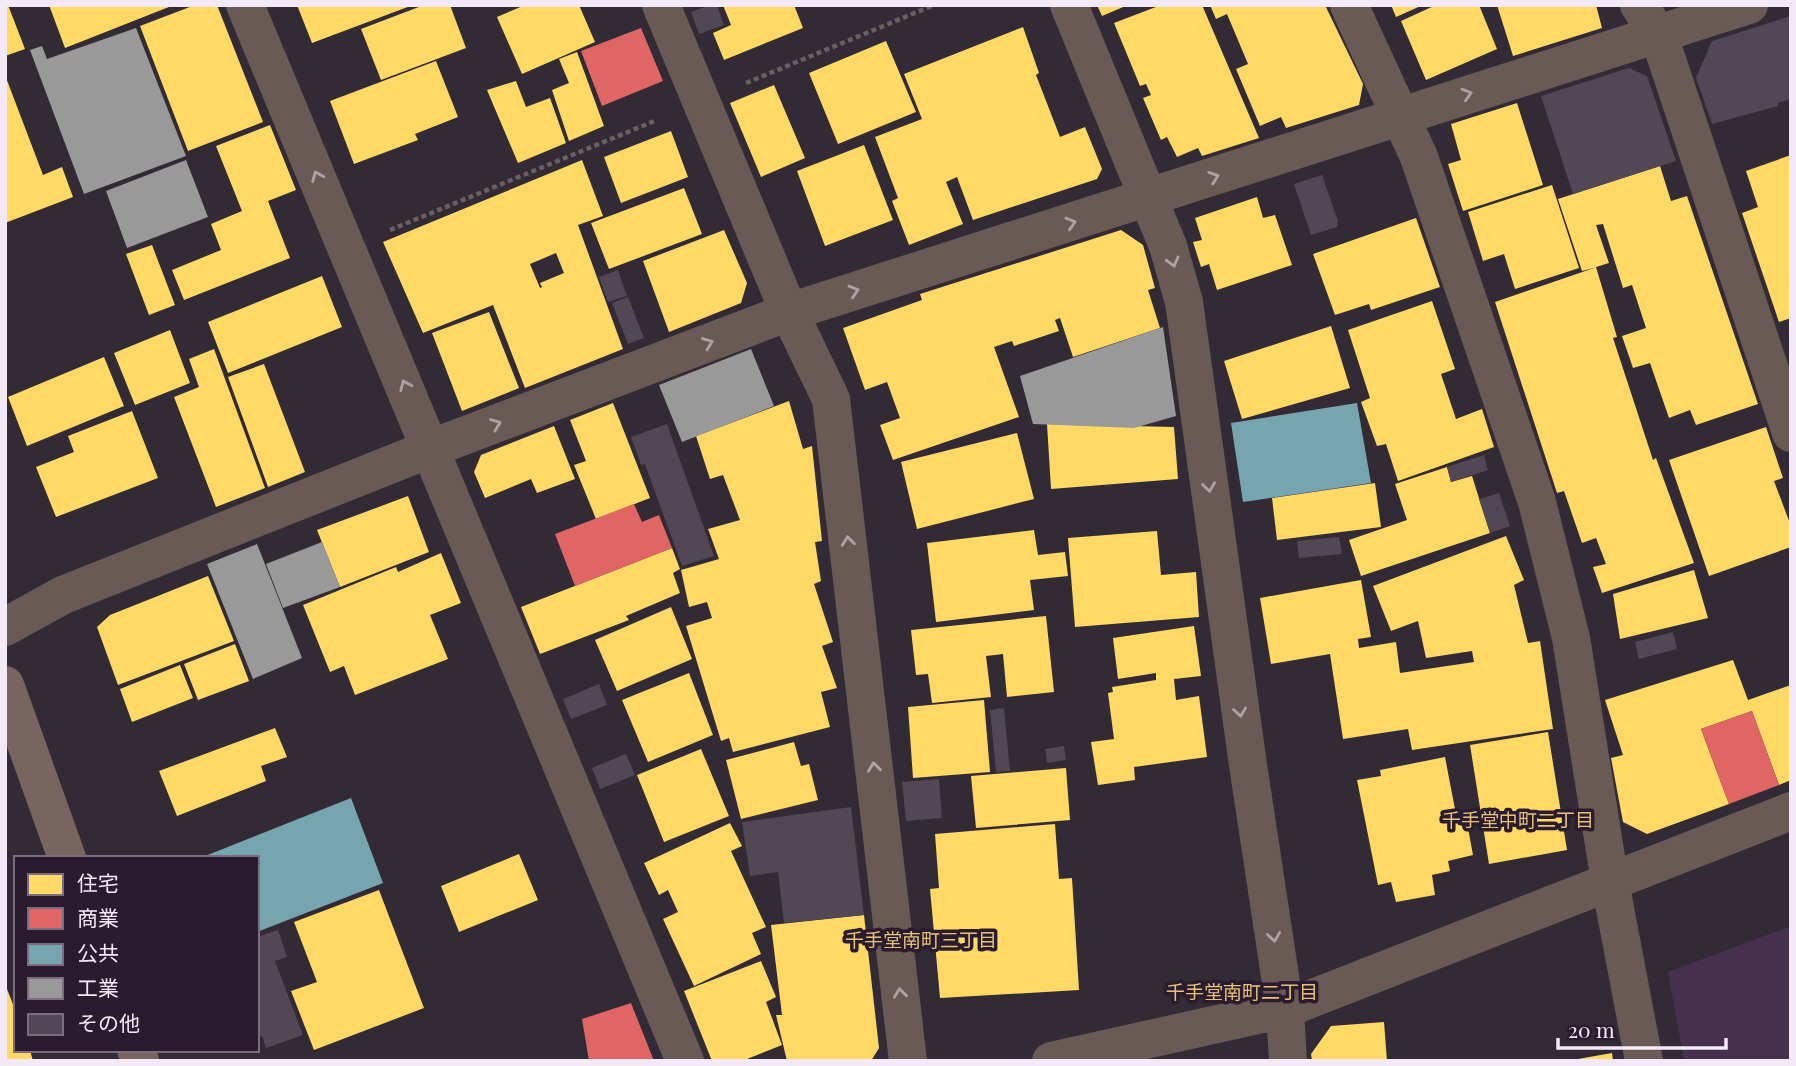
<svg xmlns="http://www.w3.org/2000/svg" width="1796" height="1066" viewBox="0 0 1796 1066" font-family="'Playfair Display','Noto Sans JP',serif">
	<rect width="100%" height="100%" fill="#322a35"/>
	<path fill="#47304e" d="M1791,926V1061H1684L1668,972Z"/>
	<path fill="#ffd966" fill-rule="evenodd" d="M5,5H8L25,49L5,56Z
		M49,5H174L65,48Z
		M195,5H217L263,122L188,151L140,26Z
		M297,5H413L312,43Z
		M424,5H450L466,48L381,80L361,29Z
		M525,5H579L595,42L522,74L497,17Z
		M723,5H794L803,28L724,60L713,33L731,25Z
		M1097,5H1128L1102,16Z
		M1161,5H1202L1259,138L1202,156L1198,148L1177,157L1167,137L1161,140L1143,98L1151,95L1146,84L1140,86L1114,23Z
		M1210,5H1325L1363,84L1359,105L1286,128L1281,117L1260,126L1236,69L1248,64L1227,14L1216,19Z
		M1391,5H1423L1396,17Z
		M1436,5H1479L1497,49L1426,80L1401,21Z
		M1497,5H1596L1602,28L1513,56Z
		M1023,27L1039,73L1036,75L1060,137L1085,127L1102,169L1097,179L973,220L957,177L946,182L963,224L909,245L892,201L898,198L875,137L922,119L904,74Z
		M886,41L916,112L838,144L809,73Z
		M577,52L604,126L569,141L552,90L569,83L559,59Z
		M436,61L458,117L415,134L418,140L354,164L330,101Z
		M5,75L43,175L62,167L73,197L5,223Z
		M516,81L526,107L550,98L566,143L518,163L487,90Z
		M774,85L805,158L761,177L730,103Z
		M1517,103L1543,185L1463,211L1448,164L1461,160L1451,124Z
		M270,125L296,190L268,201L290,258L184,300L172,270L221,250L211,224L242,211L216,146Z
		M671,131L688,177L621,203L604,157Z
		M864,145L893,220L825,246L797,171Z
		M1791,155V318L1779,322L1742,213L1758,207L1746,171Z
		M582,160L603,216L578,225L623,349L525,388L493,305L423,333L383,242ZM556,253L564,273L540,283L542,287L540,288L530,264Z
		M1660,166L1671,201L1687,196L1758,404L1696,425L1690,410L1669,418L1650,363L1633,368L1622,336L1646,328L1632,285L1623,288L1603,224L1596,225L1609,263L1596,267L1617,337L1613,338L1653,460L1656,458L1694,563L1602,593L1593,567L1606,564L1596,538L1582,543L1564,491L1557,493L1495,302L1594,268L1582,271L1558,199Z
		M1552,185L1579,268L1515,289L1504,254L1483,261L1468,212Z
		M684,188L702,234L609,269L591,223Z
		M1257,197L1263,218L1275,215L1292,265L1217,290L1209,264L1201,267L1193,242L1202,240L1195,218Z
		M1416,218L1440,287L1371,310L1369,304L1335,315L1313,254Z
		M724,230L747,283L741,303L669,332L643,261Z
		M1121,230L1143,245L1155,288L1148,290L1160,328L1073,357L1060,318L1055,320L1059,331L1014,346L1012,341L994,347L1019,417L893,460L880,425L900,418L887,382L865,390L843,328L922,300L920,294Z
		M152,245L175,305L149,315L126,254Z
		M322,276L342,327L228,373L208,322Z
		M1432,301L1455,369L1441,374L1456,419L1482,409L1494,447L1398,481L1386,444L1377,446L1361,402L1370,398L1348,330Z
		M489,312L519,388L462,411L432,333Z
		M1331,326L1350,388L1242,419L1224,361Z
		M170,330L190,383L135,405L114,353Z
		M214,349L265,488L216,507L174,397L199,387L189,359Z
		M104,357L124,406L27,446L8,397Z
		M264,364L305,472L268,487L228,377Z
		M789,401L803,449L812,446L822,541L815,542L821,581L814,584L833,642L822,646L837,688L821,692L830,727L733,752L729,738L721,741L686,626L712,618L707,602L689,607L681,570L719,559L708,529L740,520L723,475L710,479L696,436Z
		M613,403L650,498L596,519L574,465L586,461L570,420Z
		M132,411L158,478L56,517L36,467L74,452L68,436Z
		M1047,424L1174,427L1178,479L1051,489Z
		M554,426L575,479L537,493L531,479L485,498L474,472L481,455Z
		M1766,427L1783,478L1774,481L1791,526V547L1709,576L1669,460Z
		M1017,433L1034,499L917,529L901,462Z
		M1447,467L1451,482L1472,476L1490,533L1361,576L1349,540L1407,520L1395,484Z
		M1375,483L1381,527L1277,540L1272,498Z
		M408,496L429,552L340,587L317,530Z
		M1034,530L1038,555L1065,552L1068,576L1030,580L1034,610L936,622L927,543Z
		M1157,531L1161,575L1196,572L1199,617L1075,627L1068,538Z
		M1506,536L1524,580L1514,585L1528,643L1540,641L1553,729L1412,750L1408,729L1343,739L1330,654L1271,664L1260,598L1361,580L1371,637L1358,639L1359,648L1396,642L1400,673L1474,662L1472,651L1426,658L1418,621L1391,631L1373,586Z
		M672,548L680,569L673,573L680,593L626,616L629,620L540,654L521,607Z
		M441,553L461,603L430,615L448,659L355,695L344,666L330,672L303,605L396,567L398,572Z
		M1694,570L1708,618L1620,639L1613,594Z
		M208,576L234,641L118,685L97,627L110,615Z
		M671,607L692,659L617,691L595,640Z
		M1046,616L1054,692L1007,697L1003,654L986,656L991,697L932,703L928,674L916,675L911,630Z
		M1194,626L1201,676L1174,679L1176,700L1199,696L1207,757L1134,767L1135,780L1098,785L1091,742L1114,739L1108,693L1113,692L1112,687L1156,680V673L1118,679L1113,638Z
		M235,644L249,681L198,700L184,664Z
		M1733,660L1748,700L1791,685V780L1779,785L1752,711L1701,729L1729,804L1647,834L1623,822L1611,758L1623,755L1605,700Z
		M180,665L193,698L132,722L120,689Z
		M689,673L713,735L648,762L622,700Z
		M984,700L990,772L913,778L908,707Z
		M275,728L287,757L261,766L266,781L177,816L159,771Z
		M1548,732L1567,850L1489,864L1470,745Z
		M794,742L801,766L809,764L818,800L741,819L726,760Z
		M701,749L729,816L664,842L637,775Z
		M1445,757L1458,825L1467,823L1473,855L1448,861L1450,871L1432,875L1435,895L1396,902L1391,882L1378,885L1357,780L1381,776L1380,770Z
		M1066,768L1070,820L976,828L971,776Z
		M730,823L742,846L731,851L766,927L752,933L761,954L694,986L663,919L678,912L668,890L659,895L644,863Z
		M1055,824L1059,879L1072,878L1079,990L940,998L930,889L939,888L935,834Z
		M519,854L538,900L459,932L441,886Z
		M379,890L424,1008L314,1050L291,991L317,982L294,922Z
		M864,915L879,1048L871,1061H787L776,1015H782L771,925Z
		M761,961L776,997L766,1002L782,1045L742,1061H712L684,991Z
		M5,984L16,1012V1050H30L33,1061H5Z
		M1384,1022L1387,1061H1312L1311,1054L1331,1026Z
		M1612,1053L1613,1061H1578V1059Z"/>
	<path fill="#e06666" d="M641,28L663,81L602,106L581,51Z
		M634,504L642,522L659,515L672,548L575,586L555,534Z
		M1752,711L1779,785L1729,804L1701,729Z
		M631,1003L654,1061H589L582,1019Z"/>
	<path fill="#76a5af" d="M1357,403L1371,483L1243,502L1231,423Z
		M351,798L383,883L257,932V858H200Z"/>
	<path fill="#999" d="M136,28L186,156L84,194L30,50L42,46L47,59Z
		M186,160L208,217L127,248L106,191Z
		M1163,327L1176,416L1134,428L1033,424L1020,376Z
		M751,349L774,406L682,442L659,385Z
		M322,542L340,587L283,608L266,564Z
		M257,544L302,658L253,679L207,564Z"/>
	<path fill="#524755" d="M710,5H717L724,25L699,34L691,12Z
		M1791,16V99L1777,103L1778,106L1712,124L1696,78L1712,41Z
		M1629,68L1647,76L1676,161L1573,194L1541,96Z
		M1322,175L1338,221L1337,227L1311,235L1294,184Z
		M618,270L627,296L608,302L599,277Z
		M628,297L644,338L628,344L612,303Z
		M667,424L714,556L682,566L645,464L641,465L631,437Z
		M1484,455L1488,470L1451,482L1447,467Z
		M1499,493L1510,526L1490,533L1479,499Z
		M1339,537L1342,554L1299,558L1297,541Z
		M1673,632L1677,649L1639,659L1635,642Z
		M599,684L607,705L571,719L563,699Z
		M1004,708L1010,771L996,772L990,710Z
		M1064,746L1066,760L1047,763L1045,749Z
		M626,754L635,775L600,789L592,768Z
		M939,779L942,818L906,821L902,782Z
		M851,807L864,915L784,923L778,872L750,876L742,822Z
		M278,930L287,957L275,961L303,1035L266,1048L262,1036L257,1037V937Z"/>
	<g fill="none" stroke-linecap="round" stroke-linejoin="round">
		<path stroke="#6b6060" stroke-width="4.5" stroke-dasharray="5 3.5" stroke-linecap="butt" d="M746,83L934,5
			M390,230L657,120"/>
		<path stroke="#6a5a56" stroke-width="38" d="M245,5L685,1061
			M661,5L789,312L831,399L908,1061
			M1069,5L1168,246L1184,302L1248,765L1285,1009L1288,1061
			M1349,5L1419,157L1537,502L1571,638L1610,882L1644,1061
			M1639,5L1659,36L1791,433
			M5,627L63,595L432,448L789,312L1749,5
			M1051,1061L1285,1009L1791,811"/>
		<path stroke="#78655f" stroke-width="38" d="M5,685L67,858
			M136,1050L140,1061"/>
	</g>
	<defs><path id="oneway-chevron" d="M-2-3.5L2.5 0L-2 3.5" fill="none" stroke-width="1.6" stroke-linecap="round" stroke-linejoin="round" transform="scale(1.75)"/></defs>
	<g stroke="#afa2a6">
		<use href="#oneway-chevron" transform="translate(1467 94) rotate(-17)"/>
		<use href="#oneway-chevron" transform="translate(317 176) rotate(-113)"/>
		<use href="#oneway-chevron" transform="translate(1214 177) rotate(-19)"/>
		<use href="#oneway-chevron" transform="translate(1071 223) rotate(-17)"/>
		<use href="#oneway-chevron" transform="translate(1173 262) rotate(75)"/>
		<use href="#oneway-chevron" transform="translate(854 291) rotate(-17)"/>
		<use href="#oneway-chevron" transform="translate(708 343) rotate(-21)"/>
		<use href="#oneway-chevron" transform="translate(405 385) rotate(-113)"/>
		<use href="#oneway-chevron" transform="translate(496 424) rotate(-21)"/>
		<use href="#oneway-chevron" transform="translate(1209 487) rotate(82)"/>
		<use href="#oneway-chevron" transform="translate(848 541) rotate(-97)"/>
		<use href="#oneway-chevron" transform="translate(1240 712) rotate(82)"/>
		<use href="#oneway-chevron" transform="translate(874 767) rotate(-97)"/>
		<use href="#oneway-chevron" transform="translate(1274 937) rotate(81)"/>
		<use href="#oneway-chevron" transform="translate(900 993) rotate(-97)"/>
	</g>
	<g text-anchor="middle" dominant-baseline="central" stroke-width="7" stroke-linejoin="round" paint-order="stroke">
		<g font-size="19" fill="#e4c379" stroke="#2a1b2f">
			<text x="1518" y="819">千手堂中町二丁目</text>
			<text x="921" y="939">千手堂南町三丁目</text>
			<text x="1242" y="991">千手堂南町二丁目</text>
		</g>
	</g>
	<rect width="1796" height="1066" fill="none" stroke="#f4e9f7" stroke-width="14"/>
	<rect x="14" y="856" width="245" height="196" fill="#2a1b2f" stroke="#7b6d7f" stroke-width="2"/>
	<rect x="28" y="874" width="35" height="21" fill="#ffd966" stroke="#7b6d7f" stroke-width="2"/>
	<text x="77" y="891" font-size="21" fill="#f4e9f7">住宅</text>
	<rect x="28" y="908" width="35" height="21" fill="#e06666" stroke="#7b6d7f" stroke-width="2"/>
	<text x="77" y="926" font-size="21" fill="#f4e9f7">商業</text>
	<rect x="28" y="944" width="35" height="21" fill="#76a5af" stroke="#7b6d7f" stroke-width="2"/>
	<text x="77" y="961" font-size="21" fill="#f4e9f7">公共</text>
	<rect x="28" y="978" width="35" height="21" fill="#999999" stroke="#7b6d7f" stroke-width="2"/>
	<text x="77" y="996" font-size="21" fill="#f4e9f7">工業</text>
	<rect x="28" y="1014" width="35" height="21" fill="#524755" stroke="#7b6d7f" stroke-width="2"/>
	<text x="77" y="1031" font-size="21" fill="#f4e9f7">その他</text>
	<path d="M1558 1038v10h168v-10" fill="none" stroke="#f4e9f7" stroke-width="3.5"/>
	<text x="1568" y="1038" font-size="21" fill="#f4e9f7" stroke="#2a1b2f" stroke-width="5" paint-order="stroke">20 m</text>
</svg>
